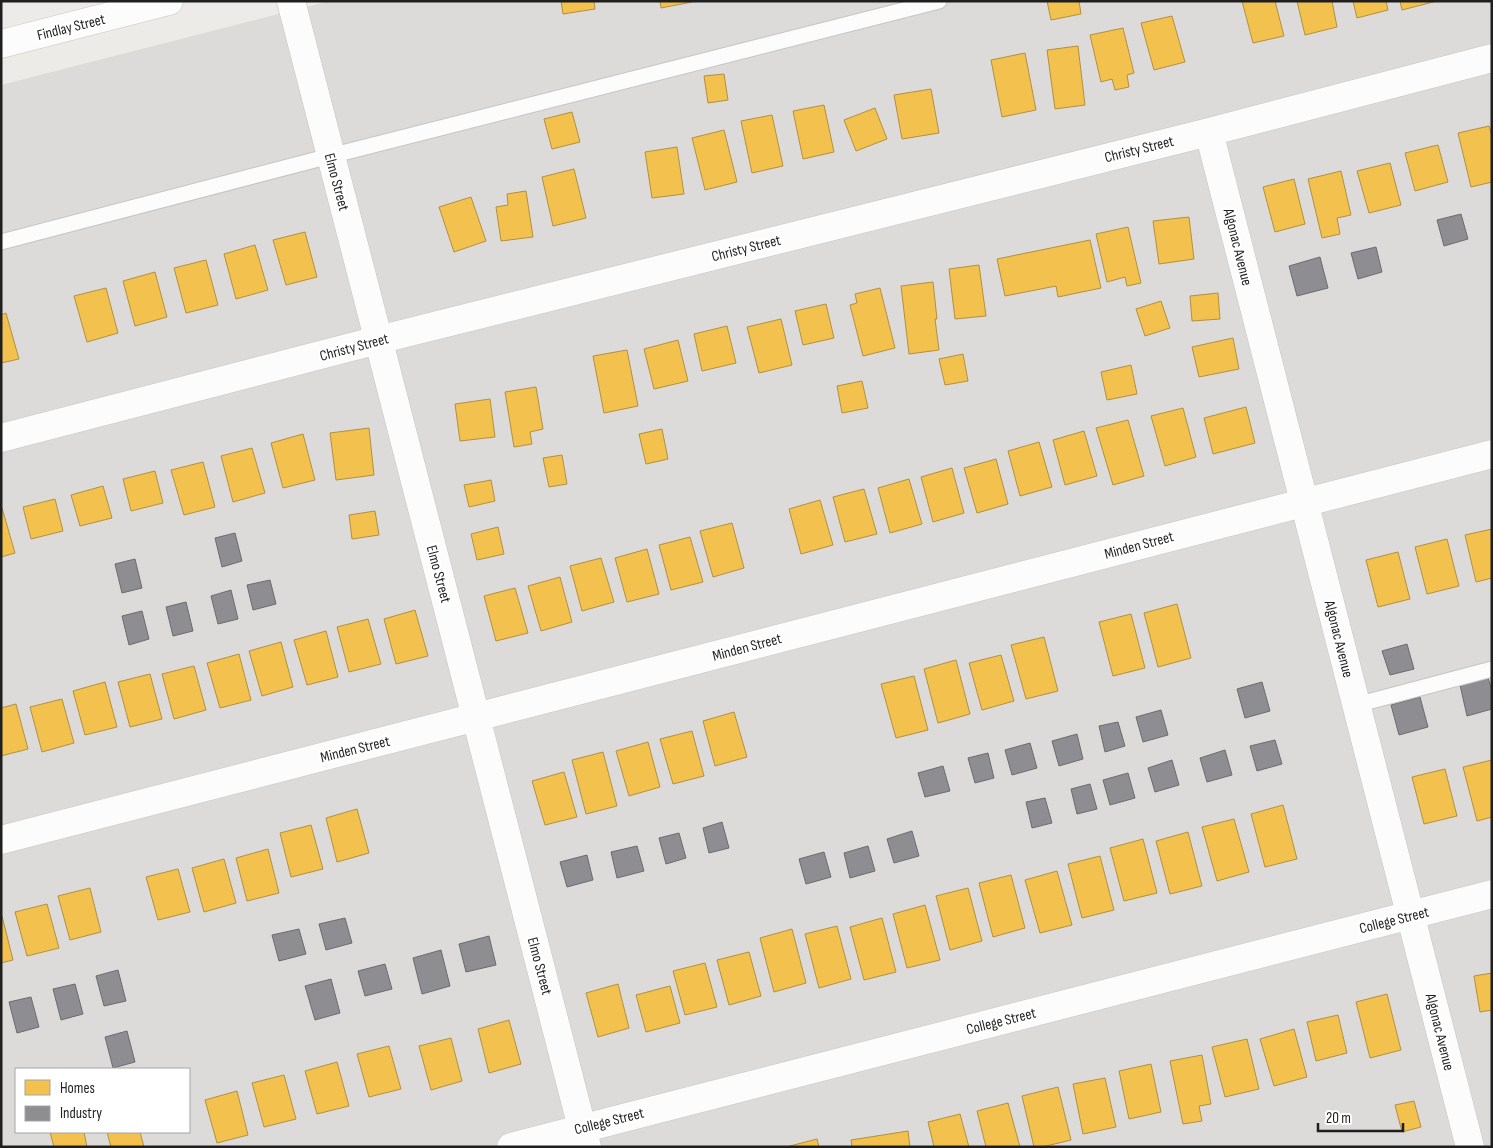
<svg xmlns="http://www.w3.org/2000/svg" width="1493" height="1148" font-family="'Sofia Sans Condensed',sans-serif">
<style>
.residential{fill:#dcdbd9;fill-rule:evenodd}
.homes{fill:#f2c14e;stroke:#b39040}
.industry{fill:#8d8d92;stroke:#6c6c70}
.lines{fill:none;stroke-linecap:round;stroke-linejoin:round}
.service-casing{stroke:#c6c5c4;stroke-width:17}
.minor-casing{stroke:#c6c5c4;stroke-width:29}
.service{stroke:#fcfcfc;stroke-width:15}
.minor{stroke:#fcfcfc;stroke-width:28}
.labels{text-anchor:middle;stroke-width:5;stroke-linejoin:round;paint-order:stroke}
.street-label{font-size:15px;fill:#1f1f1f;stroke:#fff}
</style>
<rect width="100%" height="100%" fill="#edebe8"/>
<path class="residential" d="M329,1H1492V1147H1V85ZM16,1069H189V1132H16Z"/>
<g class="homes">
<path d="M561,1H594L595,9L563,14Z"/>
<path d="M660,1H692V2L661,8Z"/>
<path d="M1047,1H1079L1081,14L1051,20Z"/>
<path d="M1242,1H1275L1284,36L1253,43Z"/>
<path d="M1297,1H1332L1337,27L1305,35Z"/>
<path d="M1353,1H1386L1388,10L1357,18Z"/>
<path d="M1400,1H1437L1402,10Z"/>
<path d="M1172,16L1185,62L1154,70L1141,23Z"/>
<path d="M1123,28L1134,73L1127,75L1129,87L1115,90L1112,79L1101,82L1090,35Z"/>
<path d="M1078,46L1085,105L1055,109L1047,50Z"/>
<path d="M1025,53L1036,110L1002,117L991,60Z"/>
<path d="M724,74L728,100L708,103L704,76Z"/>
<path d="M931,89L939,133L902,139L894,95Z"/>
<path d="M824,105L834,152L803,159L793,111Z"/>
<path d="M875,108L887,139L856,151L844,120Z"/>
<path d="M572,112L580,142L552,149L544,119Z"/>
<path d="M772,115L783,166L752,173L741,121Z"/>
<path d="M1489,126L1492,137V182L1471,187L1458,133Z"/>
<path d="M724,130L737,182L705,190L692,138Z"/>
<path d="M1438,145L1448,182L1415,191L1405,153Z"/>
<path d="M677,147L684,194L652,198L645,152Z"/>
<path d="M1390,163L1401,205L1369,213L1357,171Z"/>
<path d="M574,169L586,218L553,226L542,177Z"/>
<path d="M1341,171L1351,215L1337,218L1340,234L1322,238L1308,179Z"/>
<path d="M1294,179L1305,224L1275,232L1263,187Z"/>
<path d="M526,191L533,237L501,241L496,207L508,205L507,194Z"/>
<path d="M471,197L486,241L454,252L439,207Z"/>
<path d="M1189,217L1194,259L1159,264L1153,221Z"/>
<path d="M1128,227L1141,283L1127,286L1125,277L1107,282L1096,234Z"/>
<path d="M305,232L317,277L286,285L273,240Z"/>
<path d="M1090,240L1101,288L1058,297L1056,286L1005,296L997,259Z"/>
<path d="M255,245L268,290L236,299L224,254Z"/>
<path d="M206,260L218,305L186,313L174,268Z"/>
<path d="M979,265L986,316L955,319L949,269Z"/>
<path d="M155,272L167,317L135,326L123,281Z"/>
<path d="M933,282L937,319H935L939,350L909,354L901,286Z"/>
<path d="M106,288L118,333L87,342L74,296Z"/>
<path d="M880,288L895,348L863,356L850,305L857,303L855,294Z"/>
<path d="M1218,293L1220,319L1192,321L1190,296Z"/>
<path d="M1161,301L1170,328L1145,336L1136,309Z"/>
<path d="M826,304L834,338L803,345L795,311Z"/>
<path d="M6,313L19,359L1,363V315Z"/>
<path d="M781,319L792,365L759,373L747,327Z"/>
<path d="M727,326L736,363L702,371L694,334Z"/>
<path d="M1233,338L1239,369L1199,377L1192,347Z"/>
<path d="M678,340L688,381L654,389L644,349Z"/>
<path d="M627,350L638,406L604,413L593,356Z"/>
<path d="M963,354L968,381L945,385L939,359Z"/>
<path d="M1131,365L1137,394L1107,400L1101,372Z"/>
<path d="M862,381L868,408L842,413L837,386Z"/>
<path d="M536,387L543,429L530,432L532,444L514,447L505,392Z"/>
<path d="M490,399L495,437L460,441L455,404Z"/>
<path d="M1246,407L1255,443L1213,454L1204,418Z"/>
<path d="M1183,408L1196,457L1165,466L1151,416Z"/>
<path d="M1128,420L1144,476L1113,485L1096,428Z"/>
<path d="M369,428L374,475L336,480L330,433Z"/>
<path d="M662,429L668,459L646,464L639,434Z"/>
<path d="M1084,431L1097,476L1065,485L1053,440Z"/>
<path d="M303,434L315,480L283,488L271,443Z"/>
<path d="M1039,442L1052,487L1020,496L1008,451Z"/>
<path d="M252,448L265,493L233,502L221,456Z"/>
<path d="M562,455L567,484L549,487L543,458Z"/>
<path d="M996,459L1008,504L977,513L964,468Z"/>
<path d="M203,462L215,507L184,515L171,470Z"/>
<path d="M952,468L964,513L933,522L921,477Z"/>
<path d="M155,471L163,503L131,511L123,479Z"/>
<path d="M909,479L922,524L890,533L878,488Z"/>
<path d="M491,480L495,501L469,507L464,485Z"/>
<path d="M103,486L112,518L80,526L71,495Z"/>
<path d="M864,489L877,534L845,542L833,497Z"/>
<path d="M55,499L63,531L31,539L23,507Z"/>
<path d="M820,500L833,545L801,554L789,509Z"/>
<path d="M2,508L15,553L1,557V509Z"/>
<path d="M375,511L379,535L352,539L349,515Z"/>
<path d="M732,523L744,568L713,577L700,531Z"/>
<path d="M498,527L504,554L477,560L471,534Z"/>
<path d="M1492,529V578L1476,582L1465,535Z"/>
<path d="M690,537L703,582L671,590L659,545Z"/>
<path d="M1447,539L1459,586L1427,594L1415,547Z"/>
<path d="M647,549L659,594L627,602L615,558Z"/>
<path d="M1398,552L1410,599L1378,607L1366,560Z"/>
<path d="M601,558L614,602L582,611L570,566Z"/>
<path d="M560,577L572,622L541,631L528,586Z"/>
<path d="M515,588L528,633L496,641L484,596Z"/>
<path d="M1177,604L1191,658L1158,667L1144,613Z"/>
<path d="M415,610L428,656L396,664L384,619Z"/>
<path d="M1131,614L1145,668L1113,676L1099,622Z"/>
<path d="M368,619L381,664L349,672L337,627Z"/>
<path d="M326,631L338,677L307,685L294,640Z"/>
<path d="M1044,637L1058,691L1026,699L1011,645Z"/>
<path d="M281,642L293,687L262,696L249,651Z"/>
<path d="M239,654L251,700L220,708L207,663Z"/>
<path d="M1001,655L1014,701L982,710L969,663Z"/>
<path d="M956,660L970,714L938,723L924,669Z"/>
<path d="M194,666L206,710L174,719L162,674Z"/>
<path d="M150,674L162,719L130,727L118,682Z"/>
<path d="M914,676L928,730L896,738L881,684Z"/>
<path d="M105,682L117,727L85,735L73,691Z"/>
<path d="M62,699L74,743L42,752L30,707Z"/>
<path d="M16,704L28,749L1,756V708Z"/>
<path d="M734,712L747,757L715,766L703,721Z"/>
<path d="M692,731L704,776L673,784L660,739Z"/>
<path d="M648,742L660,787L629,796L616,751Z"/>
<path d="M603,752L617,806L586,814L572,760Z"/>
<path d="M1492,760V817L1477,821L1463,767Z"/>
<path d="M1445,769L1457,816L1424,824L1412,777Z"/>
<path d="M564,772L577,817L545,825L532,781Z"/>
<path d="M1283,805L1297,859L1265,867L1251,814Z"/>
<path d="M357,809L369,853L337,862L326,818Z"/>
<path d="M1234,819L1249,872L1217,881L1202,827Z"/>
<path d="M311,825L323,869L291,877L280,833Z"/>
<path d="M1188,832L1202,886L1170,894L1156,841Z"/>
<path d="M1143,839L1157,893L1124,901L1110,848Z"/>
<path d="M268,849L279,893L247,901L236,858Z"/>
<path d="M1100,856L1114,910L1082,918L1068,864Z"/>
<path d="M224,859L236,903L204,912L192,868Z"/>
<path d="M178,869L190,912L158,920L146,877Z"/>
<path d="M1057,871L1072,925L1040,933L1025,880Z"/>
<path d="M1011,875L1025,928L993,937L979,883Z"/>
<path d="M90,888L101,932L70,940L58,896Z"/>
<path d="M968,888L982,941L950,950L936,896Z"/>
<path d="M47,904L59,948L27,956L15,912Z"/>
<path d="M925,905L940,960L907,968L893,914Z"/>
<path d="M2,916L13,960L1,963V917Z"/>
<path d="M882,918L896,972L864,980L850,927Z"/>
<path d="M837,926L851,979L819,988L805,934Z"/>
<path d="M792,929L806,983L774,992L760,938Z"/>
<path d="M749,952L761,996L729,1005L717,960Z"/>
<path d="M705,963L717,1007L685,1015L673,971Z"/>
<path d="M1492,973V1010L1480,1012L1474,976Z"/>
<path d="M618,984L629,1028L598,1037L586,993Z"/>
<path d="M670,986L680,1023L646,1032L636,995Z"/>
<path d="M1387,994L1401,1050L1370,1058L1356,1002Z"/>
<path d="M1338,1015L1347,1053L1316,1061L1307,1022Z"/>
<path d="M509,1020L521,1064L489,1073L478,1029Z"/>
<path d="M1294,1029L1307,1077L1274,1086L1260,1039Z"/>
<path d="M451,1038L462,1081L431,1090L419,1046Z"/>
<path d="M1247,1039L1259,1089L1225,1097L1212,1047Z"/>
<path d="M389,1046L401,1089L369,1097L357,1054Z"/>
<path d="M1202,1055L1211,1104L1199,1106L1202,1121L1183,1124L1170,1061Z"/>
<path d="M337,1062L349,1106L317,1114L305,1071Z"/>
<path d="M1151,1064L1161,1112L1129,1119L1119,1071Z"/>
<path d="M284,1075L296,1119L264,1127L252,1083Z"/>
<path d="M1105,1078L1116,1127L1083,1134L1073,1084Z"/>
<path d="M1058,1087L1071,1140L1042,1147H1034L1022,1096Z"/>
<path d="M237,1091L248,1135L217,1143L205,1100Z"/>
<path d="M1414,1101L1421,1127L1402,1132L1395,1105Z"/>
<path d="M1008,1103L1020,1147H986L977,1111Z"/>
<path d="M960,1114L969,1147H934L928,1122Z"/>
<path d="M908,1131L910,1147H852L851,1140Z"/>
<path d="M50,1132H84L87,1147H54Z"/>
<path d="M107,1132H140L144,1147H111Z"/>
<path d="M817,1139L819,1147H786Z"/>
</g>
<g class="industry">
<path d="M1461,214L1468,239L1444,246L1437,220Z"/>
<path d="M1376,247L1382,272L1358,279L1351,253Z"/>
<path d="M1320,257L1328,288L1297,296L1289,266Z"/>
<path d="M235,533L242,561L222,567L215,538Z"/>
<path d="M135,559L142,588L122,593L115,564Z"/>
<path d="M270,580L276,604L253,610L247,585Z"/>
<path d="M231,590L238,619L218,624L211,596Z"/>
<path d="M186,602L193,631L173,636L166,607Z"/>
<path d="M142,611L149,639L129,645L122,616Z"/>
<path d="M1407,644L1414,669L1390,675L1382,651Z"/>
<path d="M1488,678L1492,690V709L1467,716L1460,685Z"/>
<path d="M1262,682L1270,711L1245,718L1237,689Z"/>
<path d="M1420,697L1428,727L1399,735L1391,705Z"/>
<path d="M1161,710L1168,735L1143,742L1136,717Z"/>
<path d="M1118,722L1125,746L1105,752L1099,726Z"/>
<path d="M1077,734L1083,759L1059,766L1052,741Z"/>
<path d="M1275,740L1282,764L1257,771L1250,746Z"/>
<path d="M1030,743L1037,768L1012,775L1005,750Z"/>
<path d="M1225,750L1232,775L1207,782L1200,758Z"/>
<path d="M988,753L994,778L975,783L968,758Z"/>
<path d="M1172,760L1179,785L1155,792L1148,768Z"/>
<path d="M943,766L950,791L925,797L918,773Z"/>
<path d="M1128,773L1135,798L1110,805L1103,780Z"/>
<path d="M1090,784L1097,809L1077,814L1071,789Z"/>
<path d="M1045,798L1052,823L1032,828L1026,802Z"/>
<path d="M722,822L729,848L709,853L703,828Z"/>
<path d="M912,831L919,856L894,863L887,839Z"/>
<path d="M679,833L686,858L666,864L659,838Z"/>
<path d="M637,846L644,871L617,878L611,852Z"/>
<path d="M868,846L875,871L850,878L844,853Z"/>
<path d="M824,852L831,877L806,884L799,859Z"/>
<path d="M587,855L593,880L567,887L560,862Z"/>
<path d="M345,918L352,943L326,950L319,924Z"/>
<path d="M299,929L306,954L279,961L272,935Z"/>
<path d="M489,936L496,965L466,972L459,944Z"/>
<path d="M441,950L450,986L422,994L413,958Z"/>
<path d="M385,964L392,989L365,996L358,971Z"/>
<path d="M118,970L126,1001L104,1006L96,976Z"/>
<path d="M331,979L340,1013L315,1020L305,986Z"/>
<path d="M75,984L83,1014L61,1020L53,989Z"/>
<path d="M31,997L39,1027L17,1033L9,1002Z"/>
<path d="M127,1031L135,1062L113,1068L105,1037Z"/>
</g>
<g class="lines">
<g class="service-casing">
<g id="service">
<path d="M1,242L330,156L939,1"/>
<path d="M1356,705L1492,669"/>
</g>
</g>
<g class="minor-casing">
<g id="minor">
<path d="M291,1L587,1147"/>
<path d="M1,44L169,1"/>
<path d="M1209,132L1470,1147"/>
<path d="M1,438L378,340L1209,132L1492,58"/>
<path d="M1,840L1492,454"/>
<path d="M511,1147L1492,894"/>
</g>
</g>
<use href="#service" class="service"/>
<use href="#minor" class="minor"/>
</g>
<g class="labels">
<g class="street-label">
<text transform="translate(71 27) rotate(-14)" y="5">Findlay Street</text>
<text transform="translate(1139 149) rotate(-14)" y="5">Christy Street</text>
<text transform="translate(337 182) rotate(75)" y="5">Elmo Street</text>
<text transform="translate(1238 247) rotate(76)" y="5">Algonac Avenue</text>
<text transform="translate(746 248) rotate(-14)" y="5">Christy Street</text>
<text transform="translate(354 347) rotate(-15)" y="5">Christy Street</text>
<text transform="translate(1139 545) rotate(-15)" y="5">Minden Street</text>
<text transform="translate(439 574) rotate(75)" y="5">Elmo Street</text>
<text transform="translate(1339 639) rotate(76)" y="5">Algonac Avenue</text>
<text transform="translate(747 647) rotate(-15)" y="5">Minden Street</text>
<text transform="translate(355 749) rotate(-14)" y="5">Minden Street</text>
<text transform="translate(1394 920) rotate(-14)" y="5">College Street</text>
<text transform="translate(540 966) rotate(75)" y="5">Elmo Street</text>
<text transform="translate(1001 1021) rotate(-14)" y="5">College Street</text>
<text transform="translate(1440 1032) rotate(76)" y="5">Algonac Avenue</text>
<text transform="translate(609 1121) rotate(-14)" y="5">College Street</text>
</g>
</g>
<rect width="1493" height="1148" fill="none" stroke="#1f1f1f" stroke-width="5"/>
<rect x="15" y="1068" width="175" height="65" fill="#ffffff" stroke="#a5a5a5"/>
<rect x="25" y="1080" width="25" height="15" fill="#f2c14e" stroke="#a5a5a5"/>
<text x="60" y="1093" font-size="15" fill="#1f1f1f">Homes</text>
<rect x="25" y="1106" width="25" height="15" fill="#8d8d92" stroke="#a5a5a5"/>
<text x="60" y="1118" font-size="15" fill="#1f1f1f">Industry</text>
<path d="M1318 1123v8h85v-8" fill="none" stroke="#1f1f1f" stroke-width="2.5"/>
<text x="1326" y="1123" font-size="15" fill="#1f1f1f" stroke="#ffffff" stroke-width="4" paint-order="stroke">20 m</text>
</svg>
